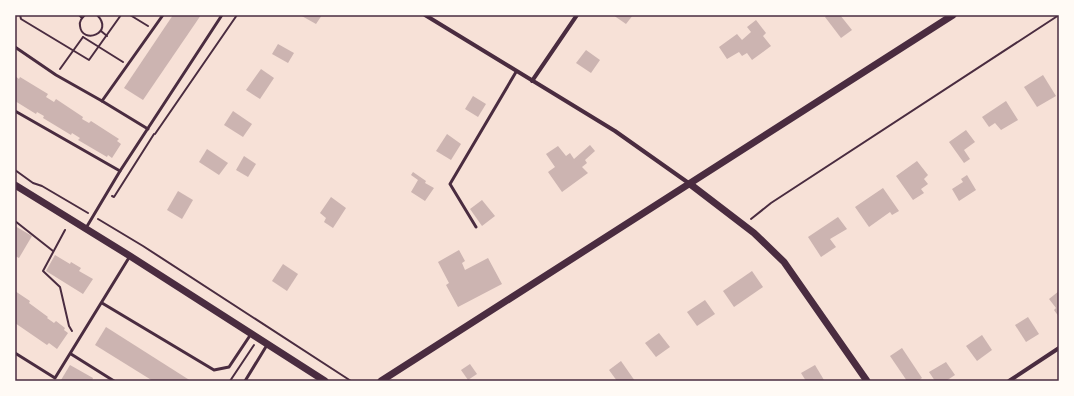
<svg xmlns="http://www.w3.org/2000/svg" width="1074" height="396" font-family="'DM Sans',sans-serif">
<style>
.building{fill:#ccb4b1}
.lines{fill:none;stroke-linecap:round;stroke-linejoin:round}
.path{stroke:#4a2c40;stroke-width:2}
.service{stroke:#4a2c40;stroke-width:3}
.minor{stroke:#4a2c40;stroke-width:4}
.tertiary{stroke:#4a2c40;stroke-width:7}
.neatline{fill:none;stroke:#4a2c40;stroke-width:1.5}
</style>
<rect width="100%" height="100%" fill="#f7e1d7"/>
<g class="building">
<path d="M173,15H201L143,100L124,88Z"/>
<path d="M300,15H322L316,24Z"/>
<path d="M613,15H633L626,24Z"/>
<path d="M827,15H840L852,30L841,38L825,17Z"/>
<path d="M756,20L766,33L763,36L771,46L752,60L747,53L742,56L739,52L727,59L719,47L737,34L742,40L751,32L747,27Z"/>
<path d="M278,44L294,53L288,63L272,54Z"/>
<path d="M586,50L600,60L591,73L576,63Z"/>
<path d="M261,69L274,78L260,99L246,90Z"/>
<path d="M1043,75L1056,96L1037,107L1024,87Z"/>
<path d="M15,76L19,79L20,77L48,94L46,97L54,102L56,99L83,117L82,119L89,123L91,121L119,139L117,141L121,144L112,158L108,155L107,157L78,140L80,138L72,133L71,135L43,118L44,116L37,112L36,114L15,101Z"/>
<path d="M473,96L486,104L478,117L465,109Z"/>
<path d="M1006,101L1018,120L1001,130L995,123L989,127L982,117Z"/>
<path d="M233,111L252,124L243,137L224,125Z"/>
<path d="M966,130L975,142L964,150L970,159L964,163L949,142Z"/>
<path d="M447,134L461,144L451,160L436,151Z"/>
<path d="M590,145L595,151L585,160L587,163L582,167L588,173L562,192L548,172L555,167L546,154L558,146L566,156L570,153L574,159Z"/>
<path d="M207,149L228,163L219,175L199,162Z"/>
<path d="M244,156L256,164L248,177L236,170Z"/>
<path d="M917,161L928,175L924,179L928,184L921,189L924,193L913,200L896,176Z"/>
<path d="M413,172L426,181L425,183L434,188L425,201L411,192L418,180L411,175Z"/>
<path d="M967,175L976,190L959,201L952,189L963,182L961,179Z"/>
<path d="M883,188L899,211L892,215L890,212L869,227L855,207Z"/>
<path d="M178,191L193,200L182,219L167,210Z"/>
<path d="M331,197L346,208L333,228L324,222L326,218L320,213Z"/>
<path d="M482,200L495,216L482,226L470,209Z"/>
<path d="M838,217L847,229L830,239L836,247L821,257L808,237Z"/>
<path d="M15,226L32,236L19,258L15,256Z"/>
<path d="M459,250L465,261L462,263L465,270L488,258L502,284L458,307L446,285L449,283L438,262Z"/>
<path d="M55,255L70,264L71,262L81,268L79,271L93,279L83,294L46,271Z"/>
<path d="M283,264L298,274L287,291L272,281Z"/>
<path d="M752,271L763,287L734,307L723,291Z"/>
<path d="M15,291L30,301L29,303L48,317L47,318L54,323L56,321L65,328L64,330L68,333L57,349L49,343L47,345L15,323Z"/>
<path d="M1059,291V317L1054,310L1056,308L1049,299Z"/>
<path d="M705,300L715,314L697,326L687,312Z"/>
<path d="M1028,317L1039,334L1026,342L1015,325Z"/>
<path d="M106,327L191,381H153L95,345Z"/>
<path d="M659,333L670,347L656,357L645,343Z"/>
<path d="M982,335L992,350L977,361L966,346Z"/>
<path d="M902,348L922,378L918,381H907L890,356Z"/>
<path d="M621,361L635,381H617L609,370Z"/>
<path d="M946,362L955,375L946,381H935L929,372Z"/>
<path d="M470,364L477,374L468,380L461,370Z"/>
<path d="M70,365L93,378L92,381L61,380Z"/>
<path d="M815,365L824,380L806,381L801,373Z"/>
</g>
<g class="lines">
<g class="path">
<path d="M20,15L21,19L89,60L121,15"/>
<path d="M79,15L82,18"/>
<path d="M85,15C82,18 79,21 80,26C82,45 115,33 97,15"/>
<path d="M130,15L148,26"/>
<path d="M101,31L107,36"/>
<path d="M83,37L123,62"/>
<path d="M60,69L83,37"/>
<path d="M155,134L237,15"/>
<path d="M15,170L33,183L42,186L88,213"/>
<path d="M112,196L114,197L154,134"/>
<path d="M98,219L143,246L351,381"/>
<path d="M751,219L771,203L1059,15"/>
<path d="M15,221L53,251"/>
<path d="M65,230L43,271L60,287L69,326L72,331"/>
<path d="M230,381L254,345"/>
</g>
<g class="service">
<path d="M15,47L56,75L102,101L163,15"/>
<path d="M102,101L148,129"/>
<path d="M15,111L120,171"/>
<path d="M476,227L450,184L516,72"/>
<path d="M86,228L120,171L222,15"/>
<path d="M102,303L214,370L229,367L251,334"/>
<path d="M15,353L55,378L130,256"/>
<path d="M71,354L114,381"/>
<path d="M245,381L267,345"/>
</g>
<g class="minor">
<path d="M425,15L615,131L690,184"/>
<path d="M532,81L577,15"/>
<path d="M1009,381L1059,348"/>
</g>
<g class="tertiary">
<path d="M690,184L754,233L784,262L867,381"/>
<path d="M15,185L130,256L325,381"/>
<path d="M381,381L953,15"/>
</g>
</g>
<rect width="1074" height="396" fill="none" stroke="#fffaf5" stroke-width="32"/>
<rect x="16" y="16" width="1042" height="364" class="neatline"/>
</svg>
